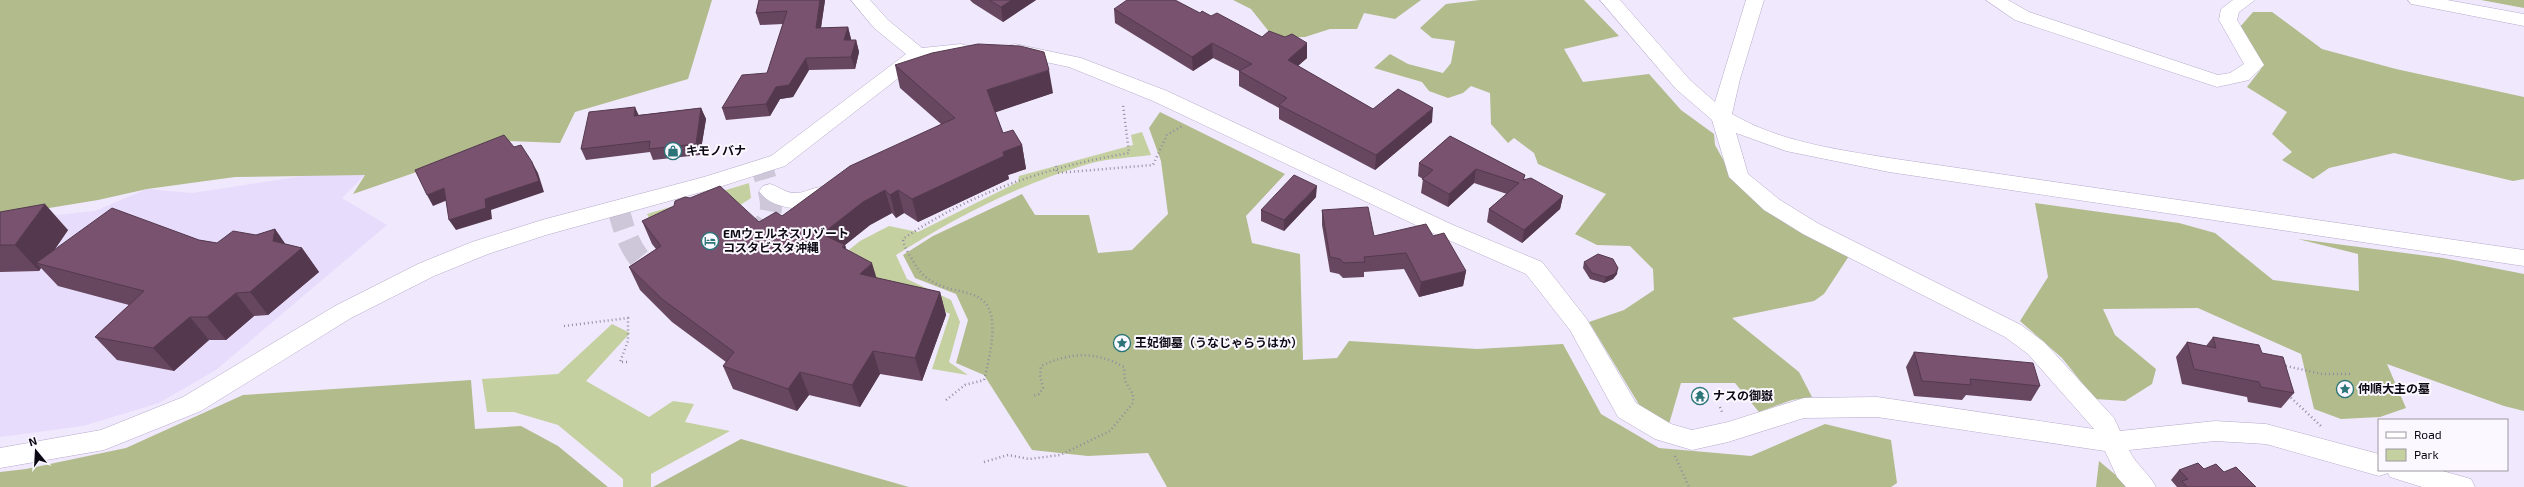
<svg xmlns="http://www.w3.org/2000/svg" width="2524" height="487" font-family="'Exo 2','Noto Sans JP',sans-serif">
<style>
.built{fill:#e8dcfc}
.green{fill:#c5d0a1}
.forest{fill:#b1bb8c}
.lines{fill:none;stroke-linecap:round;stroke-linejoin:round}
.minor-tunnel{stroke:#cec7d9;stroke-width:22;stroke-dasharray:22 11;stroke-linecap:butt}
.minor-casing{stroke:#b7aaca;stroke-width:1}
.path{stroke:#938d9d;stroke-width:2.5;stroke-dasharray:1 3;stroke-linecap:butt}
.minor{fill:#fff;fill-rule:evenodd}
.wall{fill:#67475f}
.shaded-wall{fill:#54394e}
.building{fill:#78526f;stroke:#54394e}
.labels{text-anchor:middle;stroke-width:4;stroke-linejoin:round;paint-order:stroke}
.poi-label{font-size:12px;font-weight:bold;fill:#0d0914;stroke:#fbf8ff;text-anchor:start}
</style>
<rect width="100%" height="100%" fill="#f0e8fc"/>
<path class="built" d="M309,175H365L342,198L387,225L216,370L159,403L83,426L0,437V221L95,211L147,189L192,193Z"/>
<g class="green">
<path d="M1142,132L1151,155C1131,158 1108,158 1088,164C1020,184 956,217 896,255L907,279L951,300L960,322L949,362L968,375L932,369L950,314L865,276L840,257L860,241L889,226L918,232L1018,182L1019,176L1133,145L1131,135Z"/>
<path d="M749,183L751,198L734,209L649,218L647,214Z"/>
<path d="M612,324L630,333L586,381L649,417L673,401L694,404L685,422L730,431L651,474V487H623V479L558,425L514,412H487L482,379L558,374Z"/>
</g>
<g class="forest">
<path d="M0,0H712L688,79L575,112L560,143L506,141L353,194L365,175L235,177L147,189L98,200L0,216Z"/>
<path d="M1233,0H1421L1395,19L1364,13L1357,29H1330L1305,37L1274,38L1251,9Z"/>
<path d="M1480,0H1584L1619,36L1564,49L1583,82L1649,74L1681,110L1714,134L1715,145L1735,181L1849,256L1824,294L1814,301L1732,318L1799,372L1812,397L1792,400L1759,412L1735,383H1681L1669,424L1643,411L1589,322L1624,310L1654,290L1653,269L1630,246L1597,245L1575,234L1606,194L1538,164L1534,153L1514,138L1508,143L1491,124L1490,93L1471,86L1463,93L1448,98L1429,91L1422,82L1374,68L1390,54L1408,64L1443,73L1451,63L1455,41L1432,38L1420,28L1446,4Z"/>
<path d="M2481,0H2524V8Z"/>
<path d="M2253,12H2272L2322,49L2396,69L2524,97V179L2513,181L2394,153L2329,168L2313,179L2282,160L2292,152L2272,134L2287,112L2247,87L2261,69L2240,27Z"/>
<path d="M1160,112L1285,174L1246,216L1252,243L1300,254L1303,360L1337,358L1349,341L1477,349L1563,344L1601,414L1659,448L1751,456L1825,424L1891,440L1897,483L1891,487H1167L1148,453L1088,456L1032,450L984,375L956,363L968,320L956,294L915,278L903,255L933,236L1022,194L1035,215H1089L1098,253L1132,250L1168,214L1161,161L1149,128Z"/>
<path d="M2035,203L2179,223L2215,233L2273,280L2359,291L2358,254L2298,239L2443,258L2524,274V411L2504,406L2387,364L2406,408L2380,417L2341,419L2314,409L2301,354L2198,308L2103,309L2115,335L2156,369L2152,384L2125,401L2095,399L2062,358L2020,321L2048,277Z"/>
<path d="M471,380L475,429L521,426L558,446L608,487H0V472L26,469L126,448L243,395Z"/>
<path d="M741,439L909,487H653Z"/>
<path d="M2099,461L2130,487H2096Z"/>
</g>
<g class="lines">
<g class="minor-tunnel">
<path d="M618,208C625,234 632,259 657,273L664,270"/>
<path d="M750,236C782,217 770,197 762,167"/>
</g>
<g class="minor-casing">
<g id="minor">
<path d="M851,0H870L888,20L922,48L961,44L968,46L971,50L968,54L923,59L785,166L716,188L546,235L488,254L434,276L351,318L201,411L104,450L0,468V448L101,430L183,397L335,306L418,264L472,242L542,220L704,177L771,156L906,54L874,28Z"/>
<path d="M1600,0H1620L1690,80L1715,102L1746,0H1764L1740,79L1732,114C1780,142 1835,149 1889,158L2524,250V266L1889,172L1786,151L1736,133L1748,174L1780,200L1819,224L2021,325L2044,342L2114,418L2120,431L2215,421L2266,424L2379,454V470H2439L2471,479L2475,487H2422L2390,477L2388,473L2379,476L2266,444L2215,441L2129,450C2136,465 2149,473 2156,487H2126L2117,477L2105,451L1877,417L1804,418L1728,442L1692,450L1655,439L1618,417L1570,330L1526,274L1437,235L1153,101L1069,67L1008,54L1005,50L1008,46L1015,44L1081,58L1167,91L1453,225L1542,262L1586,318L1636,403L1671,424L1692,430L1728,422L1804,398L1877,397L2094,429L2028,354L2005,337L1803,234L1764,210L1729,177L1712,120L1676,89Z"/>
<path d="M1986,0H2008L2029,12L2218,75L2230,73L2244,64L2219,20L2221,9L2233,0H2255L2239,12L2237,20L2264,65L2249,80L2217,87L2015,20Z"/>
<path d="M2408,0H2447L2524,14V26L2417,5L2411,4Z"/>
<path d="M770,184C778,186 786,193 794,193C807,194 815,184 829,188L832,193C819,215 772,212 759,191L763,186Z"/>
</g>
</g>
<g class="path">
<path d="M1056,166L1057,173L1153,165L1167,135L1182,126"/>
<path d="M564,326L628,318V341L620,362H629"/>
<path d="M2282,365L2322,374H2350"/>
<path d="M2288,395L2322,427"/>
<path d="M946,400L965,385L984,380C1017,253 944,319 913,261C909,254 904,248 903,239C972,192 1047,167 1129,153L1123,105"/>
<path d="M1720,407L1722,412"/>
<path d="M1675,456L1689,487"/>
<path d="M984,462L1008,455L1029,459L1060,455L1110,431L1133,403V394L1125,381L1124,367C1095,351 1071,352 1041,366L1040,375L1043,388L1039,394L1033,396"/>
</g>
<use href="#minor" class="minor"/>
</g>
<g class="wall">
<path d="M759,0H825L821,28L848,27L851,39V40H856L859,52L855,69L809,70L793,97L780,99L770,116L726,120L722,108L767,73L783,24L760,25L756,13Z"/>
<path d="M970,0H1036L1003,22L973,3Z"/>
<path d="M1114,9L1200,13L1211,16L1262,37L1307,58L1298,66L1373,109L1432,122L1375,170L1279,119V108L1239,86V71L1213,58L1193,71L1115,23Z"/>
<path d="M895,65L1053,93L995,112L1003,133L1022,145L1026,169L1008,175L1009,179L918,222L904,213L896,218L892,213L870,225L845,245L846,249L876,278L940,292L946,315L922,381L880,374L860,407L809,395L797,411L733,389L723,366L726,362L672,322L640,290L629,267L656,249L652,244L642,221L759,222L782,216L941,124L900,88Z"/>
<path d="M701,108L706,119L700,155L653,160L650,152L586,160L581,149L639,115Z"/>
<path d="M1450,136L1525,175L1524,179L1563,196L1560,209L1522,243L1487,222L1489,209L1507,194L1474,183L1448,207L1421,193L1423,179L1418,176L1419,163Z"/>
<path d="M1316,197L1284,231L1261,221V210Z"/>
<path d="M1322,210L1374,236H1433L1466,271L1463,286L1419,297L1404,269L1364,272V277L1343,278L1339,274L1330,272L1322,225Z"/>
<path d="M0,212L68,230L55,249L199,240L217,243L256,235L275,229L285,244L302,248L319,272L268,315L254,316L226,340H209L174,371L117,360L95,337L129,305L58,286L41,268L39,271L0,272Z"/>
<path d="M1584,262L1617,274L1613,279L1604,283L1590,279L1583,268Z"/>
<path d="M2213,337L2262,353L2294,393L2281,408L2248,402L2247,397L2182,384L2176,357L2187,342L2206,346Z"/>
<path d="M1914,352L2040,386L2031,401L1966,395L1962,400L1914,396L1906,367Z"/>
<path d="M2204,469L2224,472L2256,487H2177L2171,480L2179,470Z"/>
</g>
<g class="shaded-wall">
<path d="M820,0H825L819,40L816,28Z"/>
<path d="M1012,0H1036L1003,22L1001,7Z"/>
<path d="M848,27L851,39L847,52L844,40Z"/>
<path d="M856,40L859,52L855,69L851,57Z"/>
<path d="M1212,43L1213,58L1193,71L1192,57Z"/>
<path d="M1307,43V58L1287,75L1288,60Z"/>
<path d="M806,58L809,70L793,97L780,99L770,116L766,104L776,87Z"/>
<path d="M1049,70L1053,93L991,114L987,90Z"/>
<path d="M635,107L640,118L634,116Z"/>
<path d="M701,108L706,119L700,155L696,144Z"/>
<path d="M1433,108L1432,122L1375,170L1376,155Z"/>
<path d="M1022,145L1026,169L1008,175L1009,179L918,222L912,199L1003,152Z"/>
<path d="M532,162L538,173L544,192L491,210L492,219L456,230L449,220L485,199Z"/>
<path d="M1476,169L1474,183L1448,207L1449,194Z"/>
<path d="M1317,186L1316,197L1284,231V220Z"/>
<path d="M444,188L450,199L433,206L427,195Z"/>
<path d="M885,190L892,213L870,225L845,245L852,268L822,234L863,202Z"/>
<path d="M898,190L904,213L896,218L890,195Z"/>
<path d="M1563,196L1560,209L1522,243L1524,230Z"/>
<path d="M45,204L68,230L44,265L36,263L41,268L39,271L15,245Z"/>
<path d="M275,229L291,252L302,248L319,272L268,315L250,292L273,241Z"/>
<path d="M872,263L879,286L860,274Z"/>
<path d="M1618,268L1617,274L1613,279L1604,283L1606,277Z"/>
<path d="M1466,271L1463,286L1419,297L1421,282Z"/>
<path d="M940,292L946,315L922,381L915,358Z"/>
<path d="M236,293L254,316L226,340L207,317Z"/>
<path d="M190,317L209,340L174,371L153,348Z"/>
<path d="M873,351L880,374L860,407L852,385Z"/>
<path d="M800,372L809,395L797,411L788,389Z"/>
</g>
<g class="building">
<path d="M759,0H820L816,28L848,27L844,40H856L851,57L806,58L789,85L776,87L766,104L722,108L742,75L767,73L787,11L756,13Z"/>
<path d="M989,0H1012L1001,7Z"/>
<path d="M1127,0H1175L1200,13L1202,11L1211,16L1217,13L1262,37L1269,31L1285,37L1292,34L1307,43L1288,60L1373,109L1398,89L1433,108L1376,155L1279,105L1287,98L1239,71L1252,64L1212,43L1192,57L1114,9Z"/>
<path d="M978,44L1020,46L1044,52L1049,70L987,90L1003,133L1013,130L1022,145L1003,152L1004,156L912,199L898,190L890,195L885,190L863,202L822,234L845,245L842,247L872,263L860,274L940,292L915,358L873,351L852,385L800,372L788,389L723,366L734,352L662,299L629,267L661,246L642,221L674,206L675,201L685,197L690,198L720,186L759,222L776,212L782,216L850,166L955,118L895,65L932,53Z"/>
<path d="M635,107L634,116L701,108L696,144L649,149L650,141L581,149L589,112Z"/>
<path d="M504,135L514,147L521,145L532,162L539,181L485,199L486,208L449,220L444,188L427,195L415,170Z"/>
<path d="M1450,136L1525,175L1523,180L1531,178L1563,196L1524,230L1489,209L1519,183L1476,169L1449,194L1422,179L1433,170L1419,163Z"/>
<path d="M1294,175L1317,186L1284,220L1261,210Z"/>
<path d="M45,204L15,245H0V212Z"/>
<path d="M1368,207L1374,236L1426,224L1433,236L1444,233L1466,271L1421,282L1406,253L1364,257L1365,262L1344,263L1340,259L1330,257L1322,210Z"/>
<path d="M112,208L199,240L217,243L233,231L256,235L275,229L273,241L302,248L250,292L236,293L207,317H190L153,348L95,337L144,291L36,263Z"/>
<path d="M1598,254L1613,259L1618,268L1615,274L1606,277L1592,273L1584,262Z"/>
<path d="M2213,337L2259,345L2262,353L2283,357L2294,393L2261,387L2259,382L2194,369L2187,342L2216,348Z"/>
<path d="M1914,352L2033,363L2040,386L1970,379L1971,385L1922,381Z"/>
<path d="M2198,463L2204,469L2216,464L2224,472L2236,467L2256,487H2187L2182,481L2188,479L2179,470Z"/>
</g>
<defs>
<g id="shop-ring" transform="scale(0.9)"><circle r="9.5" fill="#fbf8ff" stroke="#2b7579" stroke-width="1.5"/><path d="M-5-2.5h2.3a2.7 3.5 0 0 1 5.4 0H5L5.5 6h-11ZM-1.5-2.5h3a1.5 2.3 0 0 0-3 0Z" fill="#2b7579"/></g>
<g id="hotel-ring" transform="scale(0.9)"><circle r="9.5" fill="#fbf8ff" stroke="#2b7579" stroke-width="1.5"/><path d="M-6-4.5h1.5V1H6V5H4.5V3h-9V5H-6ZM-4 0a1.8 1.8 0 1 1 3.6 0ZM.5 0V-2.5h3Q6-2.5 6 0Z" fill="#2b7579"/></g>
<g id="sight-ring" transform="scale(0.9)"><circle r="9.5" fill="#fbf8ff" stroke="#2b7579" stroke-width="1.5"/><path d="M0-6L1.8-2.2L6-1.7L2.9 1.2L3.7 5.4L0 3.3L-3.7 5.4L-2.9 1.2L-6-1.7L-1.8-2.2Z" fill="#2b7579"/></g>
<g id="temple-ring" transform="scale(0.9)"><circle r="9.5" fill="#fbf8ff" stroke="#2b7579" stroke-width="1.5"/><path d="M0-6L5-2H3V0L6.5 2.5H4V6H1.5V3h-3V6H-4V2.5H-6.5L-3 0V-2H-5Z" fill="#2b7579"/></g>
</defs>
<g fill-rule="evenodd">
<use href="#shop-ring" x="673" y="151"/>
<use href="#hotel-ring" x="710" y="241"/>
<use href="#sight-ring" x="1122" y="343"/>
<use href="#sight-ring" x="2345" y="389"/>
<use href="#temple-ring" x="1700" y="396"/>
</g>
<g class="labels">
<g class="poi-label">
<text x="686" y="155">キモノバナ</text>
<text x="723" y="238">EMウェルネスリゾート<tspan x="723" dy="14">コスタビスタ沖縄</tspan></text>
<text x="1135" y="347">王妃御墓（うなじゃらうはか）</text>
<text x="2358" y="393">仲順大主の墓</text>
<text x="1713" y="400">ナスの御嶽</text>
</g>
</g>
<rect x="2378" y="419" width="130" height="52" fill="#fbf8ff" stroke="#9c98a1"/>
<rect x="2386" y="432" width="20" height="6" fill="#ffffff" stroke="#9c98a1"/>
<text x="2414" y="439" font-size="12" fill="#0d0914">Road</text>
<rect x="2386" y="449" width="20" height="12" fill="#c5d0a1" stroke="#9c98a1"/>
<text x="2414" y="459" font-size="12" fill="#0d0914">Park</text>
<g transform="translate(36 451) rotate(342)" stroke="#fbf8ff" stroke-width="3" paint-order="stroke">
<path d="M0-3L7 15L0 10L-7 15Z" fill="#0d0914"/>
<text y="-6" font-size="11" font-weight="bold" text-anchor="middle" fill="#0d0914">N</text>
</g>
</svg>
